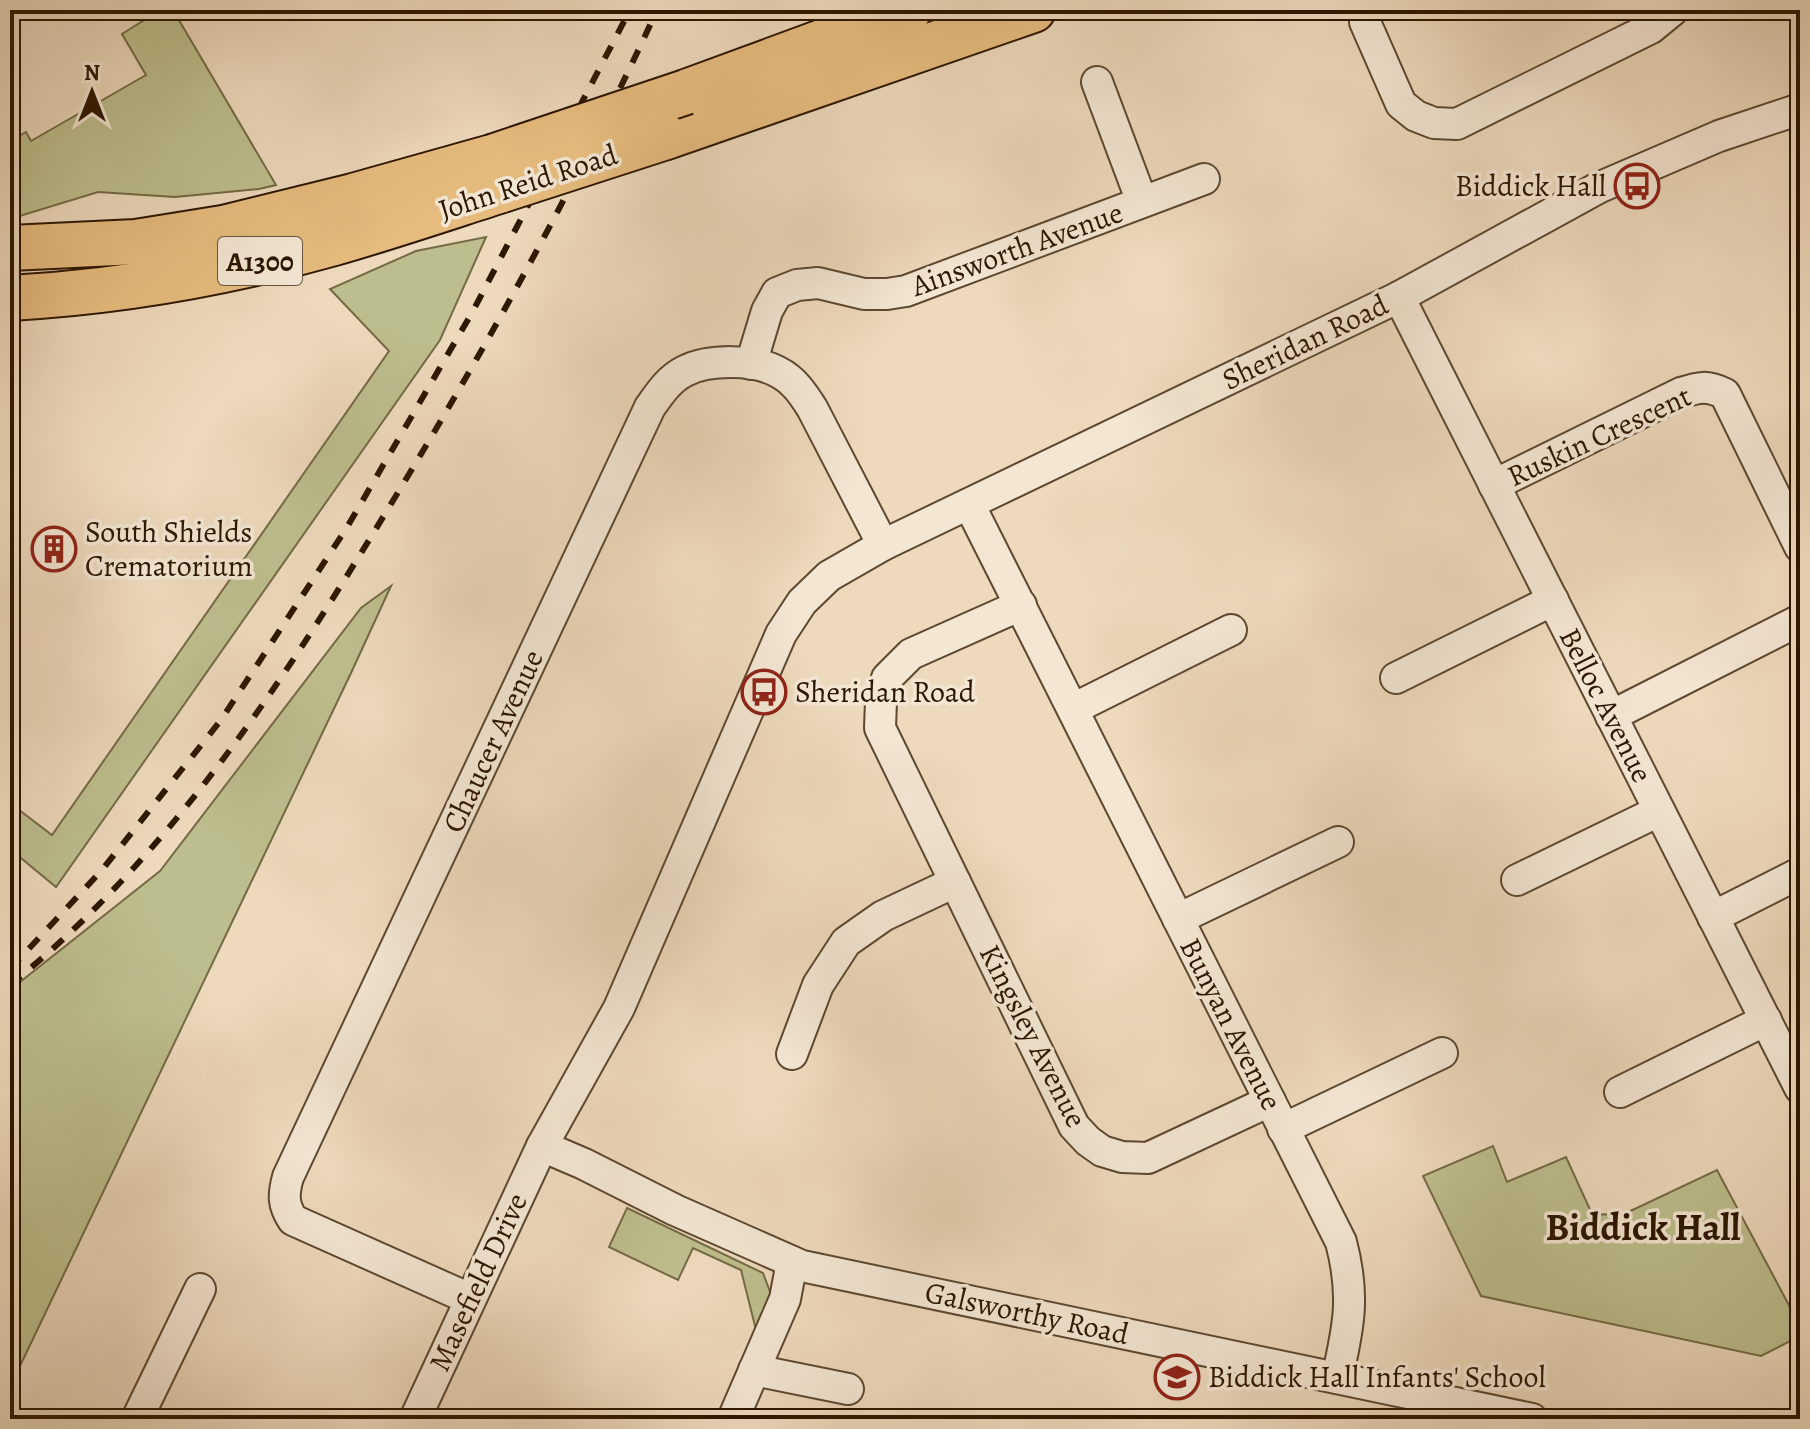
<svg xmlns="http://www.w3.org/2000/svg" width="1810" height="1429" font-family="Alegreya,serif">
<style>
.green{fill:#bdbe8d;stroke:#756a46;stroke-width:2}
.lines{fill:none;stroke-linecap:round;stroke-linejoin:round}
.minor-casing{stroke:#5d482f;stroke-width:34}
.highway-casing{stroke:#2d1700;stroke-width:48}
.minor{stroke:#f3e6d3;stroke-width:30}
.highway{stroke:#e6bc7e;stroke-width:44}
.rail{stroke:#2d1700;stroke-width:6;stroke-dasharray:14 14;stroke-linecap:butt}
.highway-bridge-casing{stroke:#2d1700;stroke-width:48;stroke-linecap:butt}
.highway-bridge{stroke:#e6bc7e;stroke-width:44}
.labels{text-anchor:middle;stroke-width:7;stroke-linejoin:round;paint-order:stroke}
.shield{fill:#f3e6d3;stroke:#68553f;stroke-width:2}
.shield-label{font-size:28px;font-weight:bold;fill:#2d1700}
.street-label{font-size:30px;fill:#2d1700;stroke:#f3e6d3}
.poi-label{font-size:30px;fill:#2d1700;stroke:#f3e6d3;text-anchor:start}
.district-label{font-size:38px;font-weight:bold;fill:#2d1700;stroke:#f3e6d3}
</style>
<rect width="100%" height="100%" fill="#edd9bc"/>
<filter id="stains"><feTurbulence type="fractalNoise" baseFrequency=".0025" numOctaves="4"/><feColorMatrix values="0 0 0 0 .2 0 0 0 0 .09 0 0 0 0 .02 0 0 0 .5 -.17"/></filter>
<radialGradient id="worn" r=".72"><stop offset=".6" stop-color="#630" stop-opacity="0"/><stop offset="1" stop-color="#630" stop-opacity=".3"/></radialGradient>
<g class="green">
<path d="M160,10H173L276,185L259,189L175,197L98,192L10,219V141L26,132L31,141L146,75L122,34Z"/>
<path d="M486,237L440,340L56,887L10,849V803L52,835L389,351L330,289L416,251Z"/>
<path d="M391,586L351,673L10,1387V990L160,871L361,608Z"/>
<path d="M1493,1146L1507,1182L1566,1157L1592,1214L1622,1215L1717,1170L1800,1326V1336L1761,1356L1481,1296L1423,1176Z"/>
<path d="M627,1208L763,1273L775,1305L758,1338L741,1270L693,1248L678,1280L609,1247Z"/>
</g>
<g class="lines">
<g class="minor-casing">
<g id="minor">
<path d="M1365,22L1401,104L1416,116L1434,123L1457,124L1651,28L1673,10"/>
<path d="M1097,82L1142,202"/>
<path d="M1399,297L1800,1088"/>
<path d="M751,364L767,311L777,293L797,285L818,283L864,294H887L906,291L1204,179"/>
<path d="M1494,485L1681,393C1699,387 1707,385 1725,394L1800,547"/>
<path d="M969,504L1341,1242C1355,1295 1349,1326 1337,1378"/>
<path d="M1021,605L911,654L887,678L881,701L880,728L1074,1126L1088,1141L1102,1151L1122,1157L1148,1158L1270,1101"/>
<path d="M1396,678L1553,600"/>
<path d="M1073,709L1231,630"/>
<path d="M1611,716L1800,620"/>
<path d="M1517,880L1659,811"/>
<path d="M1713,917L1800,873"/>
<path d="M1178,919L1338,842"/>
<path d="M792,1054L818,985L846,942L883,916L955,882"/>
<path d="M1620,1092L1766,1020"/>
<path d="M1283,1129L1442,1053"/>
<path d="M542,1146L584,1164L675,1210L802,1266L1532,1419"/>
<path d="M470,1299L293,1220C283,1205 283,1195 288,1177L650,407C660,393 669,379 685,371C709,359 754,359 778,372C794,380 803,394 812,408L883,545"/>
<path d="M754,1370L848,1389"/>
<path d="M137,1419L200,1289"/>
<path d="M415,1419L542,1146L619,1008L781,634L802,602L829,576L883,545L1399,297L1598,188L1719,136L1800,109"/>
<path d="M733,1419L785,1299L792,1262"/>
</g>
</g>
<g class="highway-casing">
<g id="highway">
<path d="M686,92L909,10"/>
<path d="M666,137L1033,10"/>
<path d="M10,248L136,242L223,228L353,196L492,157"/>
<path d="M10,298C119,292 228,273 334,243C390,227 446,208 502,190"/>
</g>
</g>
<use href="#minor" class="minor"/>
<use href="#highway" class="highway"/>
<g class="rail">
<path d="M10,969L102,870L221,720L346,529L473,311L630,10"/>
<path d="M10,985C173,854 287,676 394,499C490,341 580,178 657,10"/>
</g>
<g class="highway-bridge-casing">
<g id="highway-bridge">
<path d="M492,157L686,92"/>
<path d="M502,190L666,137"/>
</g>
</g>
<use href="#highway-bridge" class="highway-bridge"/>
</g>
<defs>
<g id="bus-ring" transform="scale(2.3)"><circle r="9.5" fill="#f3e6d3" stroke="#8f2418" stroke-width="1.5"/><path d="M-5-6H5V4H4V6H2V4H-2V6H-4V4H-5ZM-3.5-4V0h7V-4ZM-3.5 1.2v1.5H-2V1.2ZM2 1.2v1.5H3.5V1.2Z" fill="#8f2418"/></g>
<g id="building-ring" transform="scale(2.3)"><circle r="9.5" fill="#f3e6d3" stroke="#8f2418" stroke-width="1.5"/><path d="M-4-6H4V6H1V3H-1V6H-4ZM-2.5-4.3h1.7v1.8h-1.7ZM.8-4.3h1.7v1.8H.8ZM-2.5-1h1.7V.8h-1.7ZM.8-1h1.7V.8H.8Z" fill="#8f2418"/></g>
<g id="school-ring" transform="scale(2.3)"><circle r="9.5" fill="#f3e6d3" stroke="#8f2418" stroke-width="1.5"/><path d="M0-5L7-2L0 1L-7-2ZM-4 1L0 2.5L4 1V4Q0 6-4 4Z" fill="#8f2418"/></g>
</defs>
<g fill-rule="evenodd">
<use href="#bus-ring" x="1637" y="186"/>
<use href="#building-ring" x="54" y="549"/>
<use href="#bus-ring" x="764" y="692"/>
<use href="#school-ring" x="1177" y="1377"/>
</g>
<g class="labels">
<rect class="shield" x="218" y="237" width="84" height="48" rx="6"/>
<g class="shield-label">
<text x="260" y="271">A1300</text>
</g>
<g class="street-label">
<text transform="translate(528 182) rotate(-18)" y="10">John Reid Road</text>
<text transform="translate(1017 249) rotate(-20)" y="10">Ainsworth Avenue</text>
<text transform="translate(1305 342) rotate(-26)" y="10">Sheridan Road</text>
<text transform="translate(1599 436) rotate(-25)" y="10">Ruskin Crescent</text>
<text transform="translate(1606 705) rotate(63)" y="10">Belloc Avenue</text>
<text transform="translate(493 741) rotate(-65)" y="10">Chaucer Avenue</text>
<text transform="translate(1231 1024) rotate(63)" y="10">Bunyan Avenue</text>
<text transform="translate(1033 1036) rotate(63)" y="10">Kingsley Avenue</text>
<text transform="translate(478 1282) rotate(-65)" y="10">Masefield Drive</text>
<text transform="translate(1027 1313) rotate(12)" y="10">Galsworthy Road</text>
</g>
<g class="poi-label">
<text x="1606" y="196" text-anchor="end">Biddick Hall</text>
<text x="85" y="542">South Shields<tspan x="85" dy="34">Crematorium</tspan></text>
<text x="795" y="702">Sheridan Road</text>
<text x="1208" y="1387">Biddick Hall Infants' School</text>
</g>
<g class="district-label">
<text x="1643" y="1240">Biddick Hall</text>
</g>
</g>
<rect width="1810" height="1429" fill="none" stroke="#edd9bc" stroke-width="40"/>
<rect x="12" y="12" width="1786" height="1405" fill="none" stroke="#2d1700" stroke-width="4"/>
<rect x="20" y="20" width="1770" height="1389" fill="none" stroke="#2d1700" stroke-width="2"/>
<g transform="translate(92 92)" stroke="#f3e6d3" stroke-width="6" paint-order="stroke">
<path d="M0-6L14 30L0 20L-14 30Z" fill="#2d1700"/>
<text y="-12" font-size="22" font-weight="bold" text-anchor="middle" fill="#2d1700">N</text>
</g>
<rect width="100%" height="100%" filter="url(#stains)"/>
<rect width="100%" height="100%" fill="url(#worn)"/>
</svg>
